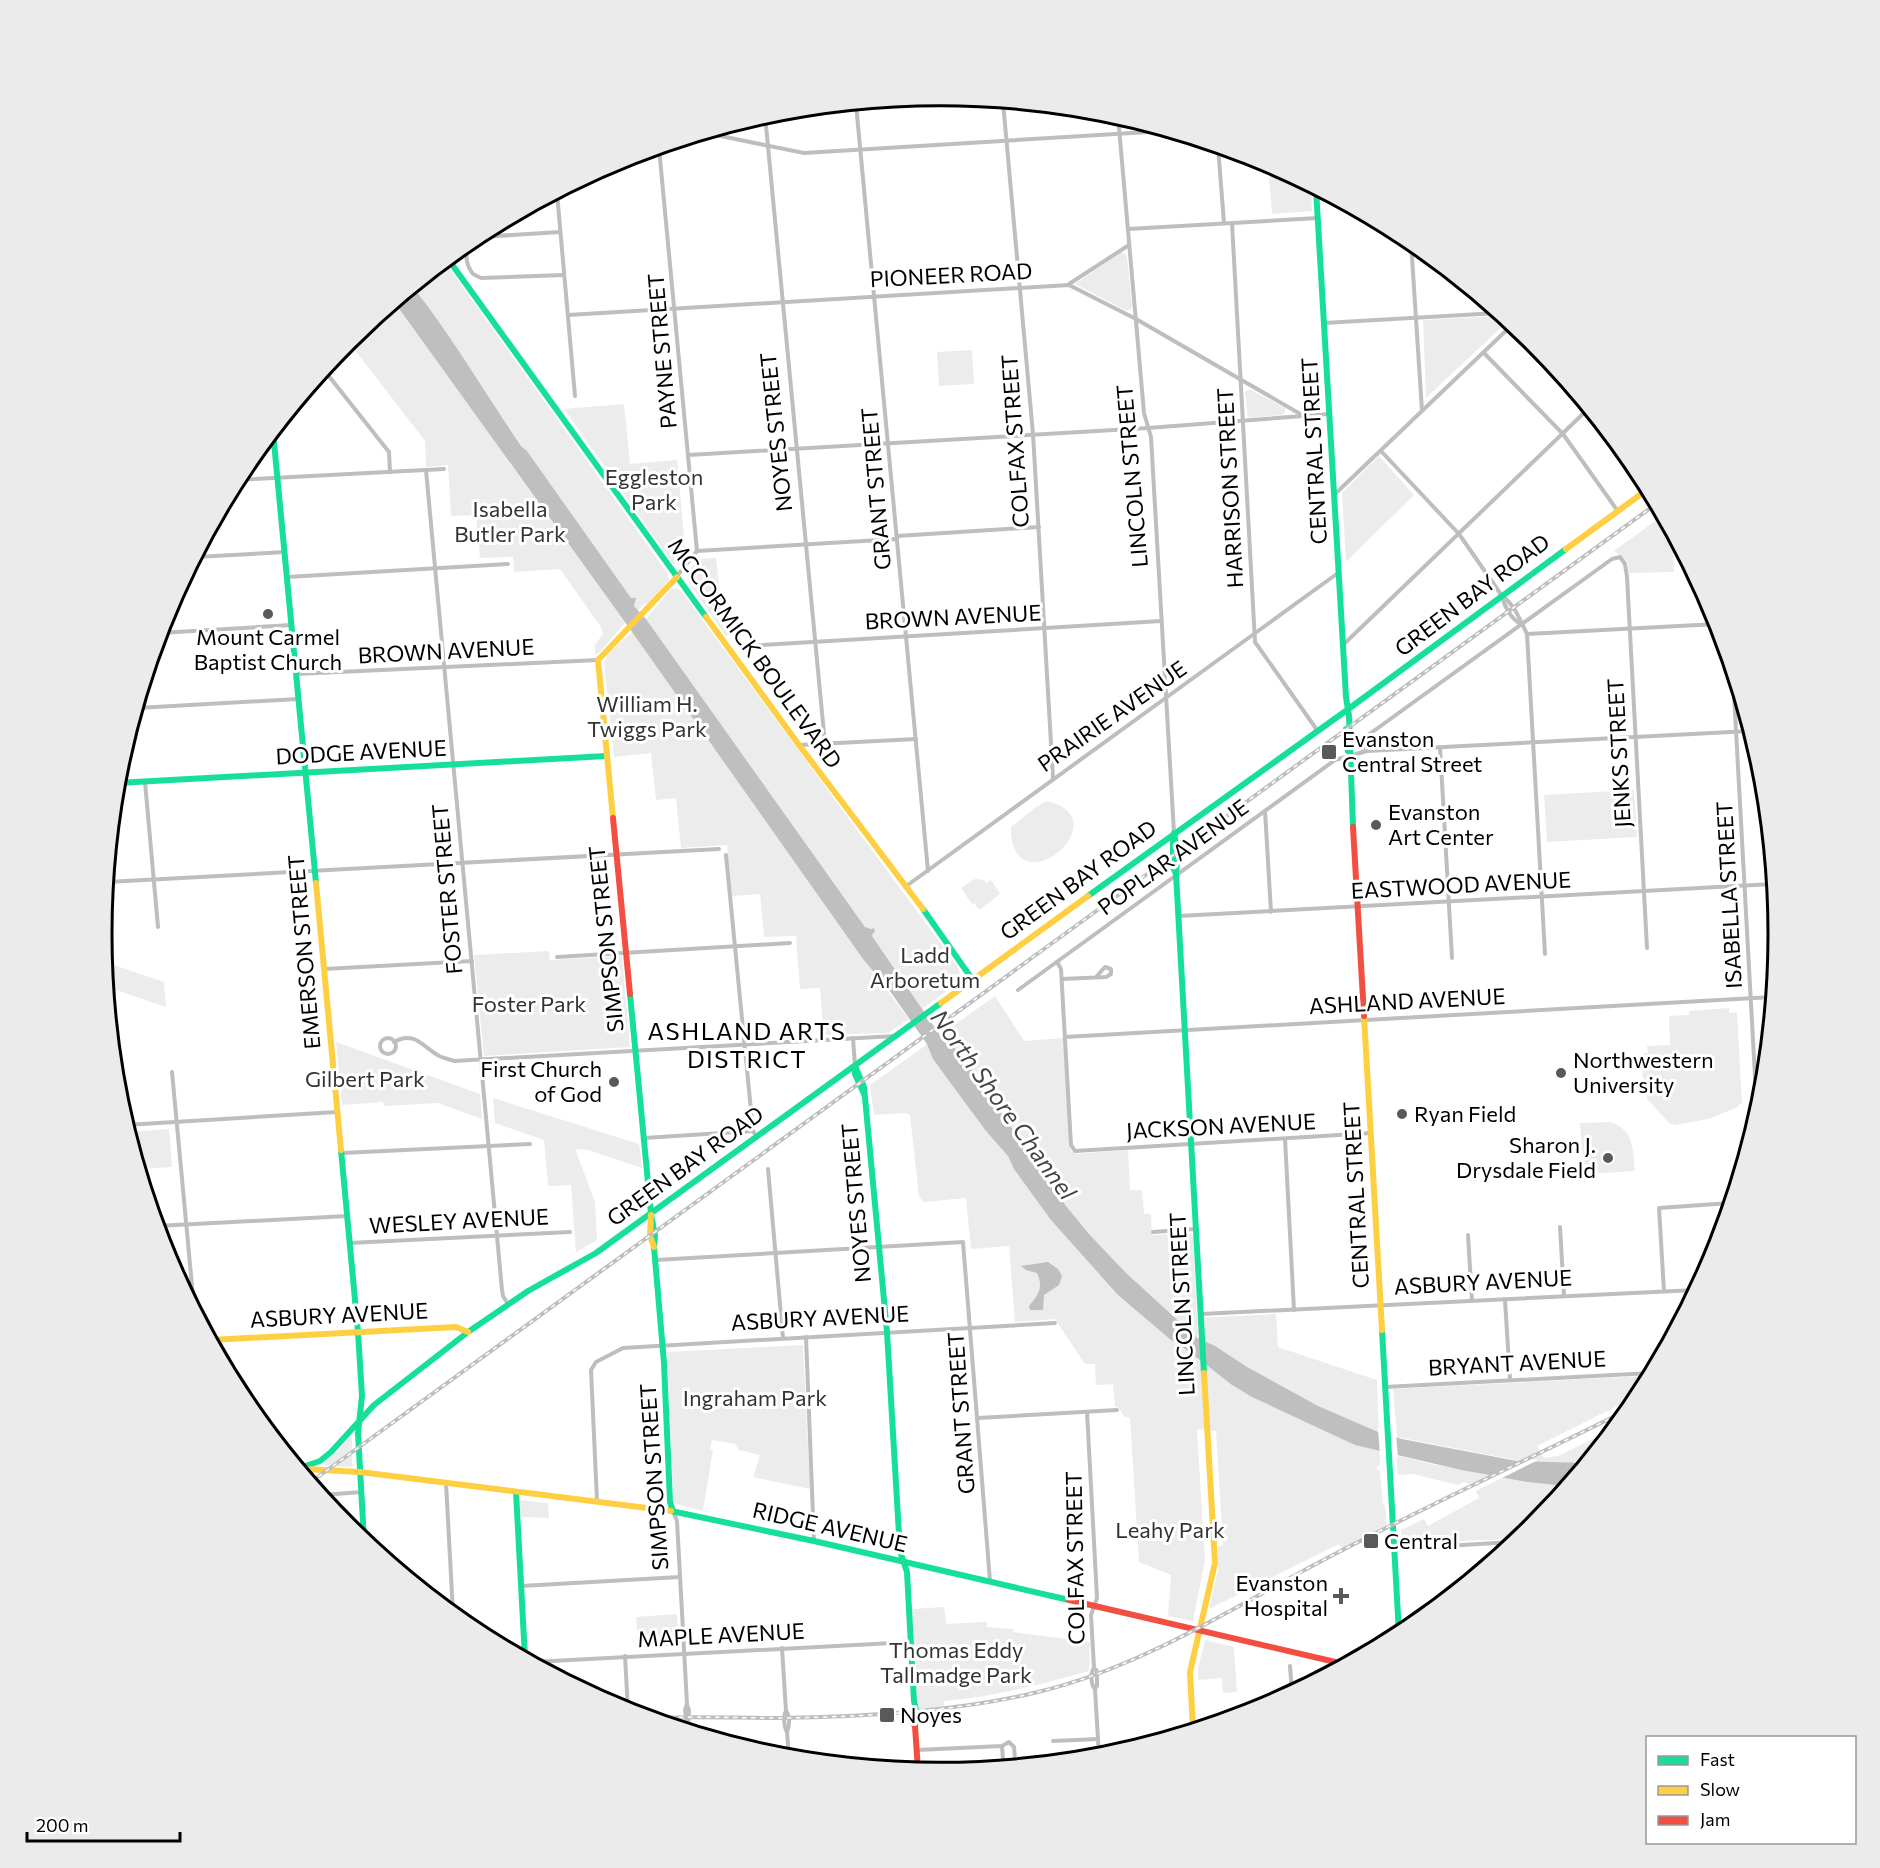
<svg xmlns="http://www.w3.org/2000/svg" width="1880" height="1868" font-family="Commissioner,sans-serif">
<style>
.green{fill:#ececec}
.water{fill:#bfbfbf}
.pier{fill:#fff}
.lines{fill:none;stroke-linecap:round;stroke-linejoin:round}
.street{stroke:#bebebe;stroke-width:4}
.fast{stroke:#16e098;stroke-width:6}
.slow{stroke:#ffcf43;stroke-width:6}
.jam{stroke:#f24e42;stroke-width:6}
.rail-casing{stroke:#bebebe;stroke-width:4}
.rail{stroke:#fff;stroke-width:1.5;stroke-dasharray:4.5;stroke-linecap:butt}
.poi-dot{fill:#595959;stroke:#fff;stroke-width:2}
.labels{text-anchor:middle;stroke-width:6;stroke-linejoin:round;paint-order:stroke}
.street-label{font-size:22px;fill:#000;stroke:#fff}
.park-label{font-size:22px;fill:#333;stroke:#fff}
.poi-label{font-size:22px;fill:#000;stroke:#fff;text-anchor:start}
.neighbourhood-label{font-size:24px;letter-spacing:1.5px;fill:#000;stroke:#fff}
.water-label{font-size:24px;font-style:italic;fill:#444;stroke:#fff}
.rim{fill:none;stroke:#000;stroke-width:3}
</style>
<rect width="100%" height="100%" fill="#fff"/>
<g class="green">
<path d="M1268,164L1311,186L1312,211L1272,214Z"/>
<path d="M1120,253H1124L1127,256L1132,306L1131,309L1127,311L1075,284Z"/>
<path d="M445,262L668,574L669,580L647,604L645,603L637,611L633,604L636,598H631L527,451L521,446C485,393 453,338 413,287Z"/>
<path d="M395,303L625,623L599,653L595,655V645L603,634L601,627L560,569L514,572L513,557L480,558L476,515L451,516L448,465L426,467L425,441L348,341Z"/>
<path d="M1502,316L1508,321L1426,398L1423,320Z"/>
<path d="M972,350L974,384L939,386L937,352Z"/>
<path d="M1247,390H1251L1285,408V413L1283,415L1248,418L1245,393Z"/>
<path d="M624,404L630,464L677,460L686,558L679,565L673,564L564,409Z"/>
<path d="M1379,456L1414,495L1346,562L1342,493Z"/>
<path d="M1662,516L1672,534L1674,572L1629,573C1628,557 1626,560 1614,551Z"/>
<path d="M716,558L721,602L729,615L732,632L726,636L689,583C686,572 691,568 698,559Z"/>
<path d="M676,588L682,592L958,967L960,974L956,982L948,990L922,1009L872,936L873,928L871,929L865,927L646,619L671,589Z"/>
<path d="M632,632L863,959L909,1019L888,1033L824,1035L820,988L800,989L796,936L764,937L760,894L732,896L727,845L681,848L676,798L656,800L651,753L614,757L604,662L609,653Z"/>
<path d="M1634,790L1637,837L1547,842L1544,795Z"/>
<path d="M1047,801C1124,819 1010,912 1011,827L1036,807Z"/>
<path d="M975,879L984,880L986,883L991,880L1000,894L979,910L974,903L972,904L961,888Z"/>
<path d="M549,951L550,960L622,956L630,1047L484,1056L474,955Z"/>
<path d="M105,962L164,982L166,1007L107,987Z"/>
<path d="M995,996L1024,1041L1063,1038L1071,1151L1076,1154L1128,1150L1130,1190H1142L1144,1214H1151L1152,1235L1190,1233L1193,1235L1197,1318L1276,1314L1278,1347L1377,1380L1380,1465L1377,1466V1470H1380L1383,1505H1385L1387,1525L1342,1549L1339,1544L1209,1609L1218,1570V1546L1223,1545L1216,1431L1197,1429L1205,1560L1193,1621L1168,1616L1171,1575L1139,1562L1130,1418L1124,1416L1118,1407H1115L1113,1384L1096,1385L1095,1364H1085L1055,1319L1015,1322L1009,1246L971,1249L966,1198L924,1202L919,1197L910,1115L906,1113L874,1115L870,1085Z"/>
<path d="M1729,1008V1013L1737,1012L1742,1103L1738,1105V1107L1708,1119L1675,1125L1669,1123L1647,1099L1641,1064L1644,1061L1643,1053H1648L1647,1046L1670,1045L1669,1016L1689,1015V1011Z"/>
<path d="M336,1042L480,1094L482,1119L438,1103L384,1106L383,1102L342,1105Z"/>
<path d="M493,1098L639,1144L642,1168L588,1150L575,1149L595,1202L597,1240L576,1252L571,1185L548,1186L544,1140L495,1123Z"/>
<path d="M1610,1122C1634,1129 1633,1150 1635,1171L1588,1174L1584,1171L1580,1123Z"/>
<path d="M169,1129L172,1167L140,1169L129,1132Z"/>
<path d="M803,1345L810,1489L753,1477L760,1455L739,1450L735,1444L712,1440L710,1449L713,1450L703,1511L674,1503L667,1352Z"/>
<path d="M1645,1376L1648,1378L1639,1395L1632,1398L1630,1403H1623L1537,1446L1544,1458L1558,1456L1613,1429L1532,1527L1518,1539L1402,1543L1401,1530L1424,1519L1428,1526L1479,1498L1476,1491L1531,1463L1397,1437L1393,1389Z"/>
<path d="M350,1437L352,1438V1467L325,1466L324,1462L341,1448Z"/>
<path d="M1396,1455L1427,1463L1491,1476L1473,1485L1463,1482L1458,1485L1413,1474L1398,1475Z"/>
<path d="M520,1500L548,1503L549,1518L521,1517Z"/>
<path d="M944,1607L946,1624L987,1622V1627L1013,1629V1632L1090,1642L1089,1671C1041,1684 994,1697 944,1701V1707L919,1709L912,1609Z"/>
<path d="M677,1614L679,1646L638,1648L636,1617Z"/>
<path d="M1205,1640L1234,1647L1237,1692L1223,1693L1222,1678L1198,1680V1668Z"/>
</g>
<g class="water">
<path d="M413,287C453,338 485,393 521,446L527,451L631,598H636L634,606L646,619L865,927L871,929L874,928L875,932L873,933L872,936L940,1035L942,1039L947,1040L961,1055L1066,1206L1088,1233L1125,1272L1197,1338L1215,1346L1247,1367L1318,1406L1378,1432L1402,1439L1517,1461L1585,1463L1566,1486L1528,1482L1461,1470L1355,1445L1252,1397L1232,1385L1208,1366L1177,1343L1171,1340L1118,1295L1051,1220L1014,1169L1008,1156L986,1131L933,1059L927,1044L892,994L863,959L632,632L395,303Z"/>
<path d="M1048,1262L1058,1269L1062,1276L1059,1285L1044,1295L1043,1310H1030L1029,1306C1038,1295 1044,1288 1037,1273L1026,1270L1021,1266Z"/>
</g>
<g class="pier">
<path d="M1378,1429L1396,1434L1398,1458L1380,1455Z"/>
<path d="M1524,1459L1538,1460L1498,1480L1488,1478Z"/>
</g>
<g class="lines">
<g class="street">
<path d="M1003,102L1033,434L1053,778"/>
<path d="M856,104L928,871"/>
<path d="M765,115L825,744"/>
<path d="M1118,116L1144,413L1151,437L1174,833"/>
<path d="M706,133L804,153L1165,131"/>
<path d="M1218,147L1224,223"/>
<path d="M659,148L697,551"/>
<path d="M557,193L575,396"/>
<path d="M1232,223L1255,642L1317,730"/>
<path d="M1128,229L1318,218"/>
<path d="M560,232L480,237C464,244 463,261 473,274L481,278L564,275"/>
<path d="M1411,242L1422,411"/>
<path d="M1069,284L1129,245"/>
<path d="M568,315L1069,285L1136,319L1302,415"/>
<path d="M1324,323L1498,313"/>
<path d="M1484,353L1563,434L1617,510"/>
<path d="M324,370L389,452L390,472"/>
<path d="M1381,451L1459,534L1502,596C1504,606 1511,619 1521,624"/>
<path d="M689,455L1148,428L1329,414"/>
<path d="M426,470L502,1290L503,1296L508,1304"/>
<path d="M237,480L444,469"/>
<path d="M1335,494L1512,325"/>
<path d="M897,536L1039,527"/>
<path d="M697,551L897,539"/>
<path d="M196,557L285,552"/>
<path d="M677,576L697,551"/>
<path d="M287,577L508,564"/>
<path d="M1502,596C1515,605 1520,620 1527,634L1545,954"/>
<path d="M160,633L291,625"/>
<path d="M1527,634L1717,624"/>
<path d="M1344,644L1588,409"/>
<path d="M747,646L1161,621"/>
<path d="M296,674L598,660"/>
<path d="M1733,676L1757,1113"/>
<path d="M137,708L298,699"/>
<path d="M799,745L916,739"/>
<path d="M1440,747L1452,958"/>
<path d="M1363,752L1364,738L1612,559L1620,557L1625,564L1627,577L1647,948"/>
<path d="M145,782L158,927"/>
<path d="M1265,811L1271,912"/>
<path d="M726,855L753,1131L756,1136"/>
<path d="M107,882L719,849"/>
<path d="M905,887L1338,573"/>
<path d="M1179,916L1773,884"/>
<path d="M557,957L790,943"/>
<path d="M1057,962L1061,969L1071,1145L1075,1151L1371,1133"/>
<path d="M324,969L472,961"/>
<path d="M1062,979L1106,977L1111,974V969L1105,967L1096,977"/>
<path d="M1018,990L1335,760L1367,751L1750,731"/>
<path d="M1065,1037L1772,997"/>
<circle cx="388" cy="1046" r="8"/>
<path d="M853,1038L855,1066"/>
<path d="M394,1042C414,1030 423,1047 439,1056C443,1058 449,1059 454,1061L895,1036"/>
<path d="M172,1072L194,1307"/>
<path d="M126,1125L337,1112"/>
<path d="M644,1138L753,1131"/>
<path d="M1285,1139L1294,1310"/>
<path d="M342,1153L530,1144"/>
<path d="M768,1169L783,1338"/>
<path d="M157,1226L347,1216"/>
<path d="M1560,1227L1564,1296"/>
<path d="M1153,1232L1195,1229"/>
<path d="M1468,1235L1472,1301"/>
<path d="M350,1243L570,1232"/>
<path d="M656,1260L963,1242L990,1581"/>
<path d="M1664,1291L1659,1208L1730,1203"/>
<path d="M1505,1300L1510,1380"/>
<path d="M1201,1314L1696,1290"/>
<path d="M806,1337L814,1541"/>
<path d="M1385,1387L1651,1373"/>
<path d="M1087,1412L1097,1598L1091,1615L1094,1668C1090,1673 1091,1685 1095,1689L1099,1756"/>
<path d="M978,1418L1117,1410"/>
<path d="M446,1483L453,1613"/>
<path d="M322,1495L362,1492"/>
<path d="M597,1501L591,1370L596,1362L623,1348L1055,1323"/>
<path d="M673,1511L677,1521L687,1704L685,1710L688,1729"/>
<path d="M1394,1549L1513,1542"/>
<path d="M521,1586L680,1577"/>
<path d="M782,1648L786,1711C790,1716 790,1726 787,1732"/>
<path d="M625,1656L628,1711"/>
<path d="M533,1662L911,1642"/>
<path d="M1290,1666L1292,1692"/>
<path d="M1094,1668L1097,1671V1686L1095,1689"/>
<path d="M687,1705L689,1710L688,1729"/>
<path d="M786,1711C783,1716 784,1727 787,1732L789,1757"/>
<path d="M1053,1741L1098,1739"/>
<path d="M917,1750L1002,1746L1009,1742L1014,1747L1015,1759L1013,1762L1007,1763L1003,1760L1002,1746"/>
</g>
<g class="fast">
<path d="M1316,189L1346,697L1349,716L1353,827"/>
<path d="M448,259L706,617"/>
<path d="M273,432L316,883"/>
<path d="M1346,729L1348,751"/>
<path d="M117,783L606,756"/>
<path d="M1174,833L1178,854L1176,874L1204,1373"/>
<path d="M1173,837V867L1176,874"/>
<path d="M1088,896L1347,710L1566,549"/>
<path d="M923,909L972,979"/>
<path d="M630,994L651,1214L655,1235L654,1247L664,1363L670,1502L673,1511"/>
<path d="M855,1066L864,1087L887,1332L900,1551L907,1572L914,1701L917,1714L915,1726"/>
<path d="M855,1067V1074L864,1094"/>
<path d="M341,1150L358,1332L362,1396L358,1433L364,1540"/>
<path d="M1382,1330L1399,1634"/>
<path d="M300,1468L320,1461L331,1452L374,1405L468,1332L528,1291L596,1253L941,1003"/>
<path d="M516,1492L525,1658"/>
<path d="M671,1511L814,1541L1069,1600"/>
</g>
<g class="slow">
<path d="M1566,549L1648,489"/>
<path d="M706,617L799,745L923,909"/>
<path d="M613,818L598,660L677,577"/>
<path d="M316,883L341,1150"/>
<path d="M941,1003L1088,896"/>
<path d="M1364,1016L1382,1330"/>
<path d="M651,1215L650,1236L654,1247"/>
<path d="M211,1340L456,1327L468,1332"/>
<path d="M304,1469L360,1472L671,1511"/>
<path d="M1193,1729L1190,1672L1215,1563L1204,1373"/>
</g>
<g class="jam">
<path d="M613,818L630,994"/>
<path d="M1353,827L1364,1016"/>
<path d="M1069,1600L1344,1664"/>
<path d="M913,1723L915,1726L918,1770"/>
</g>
<g class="rail-casing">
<g id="rail">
<path d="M311,1482L1656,504"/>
<path d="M652,1718C694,1716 736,1718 778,1718C862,1717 957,1712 1038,1692C1138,1668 1224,1613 1314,1565C1417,1510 1524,1462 1629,1409"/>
</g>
</g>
<use href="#rail" class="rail"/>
</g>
<g class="poi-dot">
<circle cx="268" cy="614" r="6"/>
<rect x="1321" y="744" width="16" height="16" rx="3"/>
<circle cx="1376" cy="825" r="6"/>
<circle cx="1561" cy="1073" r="6"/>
<circle cx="614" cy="1082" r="6"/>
<circle cx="1402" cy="1114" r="6"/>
<circle cx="1608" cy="1158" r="6"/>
<rect x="1363" y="1533" width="16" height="16" rx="3"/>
<path d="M1338 1587h6v6h6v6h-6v6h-6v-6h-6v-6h6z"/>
<rect x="879" y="1707" width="16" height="16" rx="3"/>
</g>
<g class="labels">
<g class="street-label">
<text transform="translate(951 275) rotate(-3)" y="8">PIONEER ROAD</text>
<text transform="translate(662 351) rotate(-95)" y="8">PAYNE STREET</text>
<text transform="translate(776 432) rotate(-96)" y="8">NOYES STREET</text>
<text transform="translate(1015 441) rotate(-94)" y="8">COLFAX STREET</text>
<text transform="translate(1314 451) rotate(-93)" y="8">CENTRAL STREET</text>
<text transform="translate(1132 476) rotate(-95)" y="8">LINCOLN STREET</text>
<text transform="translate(1230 488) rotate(-93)" y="8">HARRISON STREET</text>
<text transform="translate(876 489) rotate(-95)" y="8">GRANT STREET</text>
<text transform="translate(1472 595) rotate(-37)" y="8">GREEN BAY ROAD</text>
<text transform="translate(953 617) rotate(-3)" y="8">BROWN AVENUE</text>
<text transform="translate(446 651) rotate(-3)" y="8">BROWN AVENUE</text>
<text transform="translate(755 653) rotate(54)" y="8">MCCORMICK BOULEVARD</text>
<text transform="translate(1112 716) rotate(-35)" y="8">PRAIRIE AVENUE</text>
<text transform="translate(361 752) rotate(-3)" y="8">DODGE AVENUE</text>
<text transform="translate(1619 753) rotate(-93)" y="8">JENKS STREET</text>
<text transform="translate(1173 857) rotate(-36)" y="8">POPLAR AVENUE</text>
<text transform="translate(1078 880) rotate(-36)" y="8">GREEN BAY ROAD</text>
<text transform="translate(1461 885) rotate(-3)" y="8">EASTWOOD AVENUE</text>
<text transform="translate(447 889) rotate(-95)" y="8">FOSTER STREET</text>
<text transform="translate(1729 895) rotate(-93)" y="8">ISABELLA STREET</text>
<text transform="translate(606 939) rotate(-96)" y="8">SIMPSON STREET</text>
<text transform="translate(304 952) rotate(-95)" y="8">EMERSON STREET</text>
<text transform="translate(1407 1001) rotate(-3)" y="8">ASHLAND AVENUE</text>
<text transform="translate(1221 1126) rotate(-3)" y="8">JACKSON AVENUE</text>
<text transform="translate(685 1166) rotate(-36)" y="8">GREEN BAY ROAD</text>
<text transform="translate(1356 1195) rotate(-93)" y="8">CENTRAL STREET</text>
<text transform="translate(856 1203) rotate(-95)" y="8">NOYES STREET</text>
<text transform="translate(459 1221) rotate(-3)" y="8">WESLEY AVENUE</text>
<text transform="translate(1483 1282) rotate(-3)" y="8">ASBURY AVENUE</text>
<text transform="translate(1182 1304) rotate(-93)" y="8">LINCOLN STREET</text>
<text transform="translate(339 1315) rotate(-3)" y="8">ASBURY AVENUE</text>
<text transform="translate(820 1318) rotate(-3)" y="8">ASBURY AVENUE</text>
<text transform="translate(1517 1363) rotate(-3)" y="8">BRYANT AVENUE</text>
<text transform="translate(961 1413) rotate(-94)" y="8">GRANT STREET</text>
<text transform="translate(654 1477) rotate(-94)" y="8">SIMPSON STREET</text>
<text transform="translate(830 1527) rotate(13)" y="8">RIDGE AVENUE</text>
<text transform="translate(1075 1558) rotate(-91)" y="8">COLFAX STREET</text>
<text transform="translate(721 1635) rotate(-3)" y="8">MAPLE AVENUE</text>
</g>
<g class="park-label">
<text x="654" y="485">Eggleston<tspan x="654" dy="25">Park</tspan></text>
<text x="510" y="517">Isabella<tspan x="510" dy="25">Butler Park</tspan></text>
<text x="647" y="712">William H.<tspan x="647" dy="25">Twiggs Park</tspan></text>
<text x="925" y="963">Ladd<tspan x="925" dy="25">Arboretum</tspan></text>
<text x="529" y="1012">Foster Park</text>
<text x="365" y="1087">Gilbert Park</text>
<text x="755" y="1406">Ingraham Park</text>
<text x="1170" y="1538">Leahy Park</text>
<text x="956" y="1658">Thomas Eddy<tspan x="956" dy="25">Tallmadge Park</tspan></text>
</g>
<g class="poi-label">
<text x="268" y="645" text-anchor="middle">Mount Carmel<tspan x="268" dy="25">Baptist Church</tspan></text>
<text x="1342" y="747">Evanston<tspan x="1342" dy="25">Central Street</tspan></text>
<text x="1388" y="820">Evanston<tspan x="1388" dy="25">Art Center</tspan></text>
<text x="1573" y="1068">Northwestern<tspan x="1573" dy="25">University</tspan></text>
<text x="602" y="1077" text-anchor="end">First Church<tspan x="602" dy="25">of God</tspan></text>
<text x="1414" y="1122">Ryan Field</text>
<text x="1596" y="1153" text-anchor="end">Sharon J.<tspan x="1596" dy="25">Drysdale Field</tspan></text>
<text x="1384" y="1549">Central</text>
<text x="1328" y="1591" text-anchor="end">Evanston<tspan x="1328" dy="25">Hospital</tspan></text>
<text x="900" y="1723">Noyes</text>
</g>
<g class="neighbourhood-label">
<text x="747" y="1040">ASHLAND ARTS<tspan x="747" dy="28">DISTRICT</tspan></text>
</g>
<g class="water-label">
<text transform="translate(1003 1105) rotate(54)" y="8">North Shore Channel</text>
</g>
</g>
<path d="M0 0H1880V1868H0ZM112 934a828 828 0 1 1 1656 0a828 828 0 1 1-1656 0Z" fill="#ebebeb" fill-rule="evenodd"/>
<path class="rim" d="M112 934a828 828 0 1 1 1656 0a828 828 0 1 1-1656 0Z"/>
<rect x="1646" y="1736" width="210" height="108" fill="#ffffff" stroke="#999999" stroke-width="1.5"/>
<rect x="1658" y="1756" width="30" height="9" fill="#16e098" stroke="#999999" stroke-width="1.5"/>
<text x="1700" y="1766" font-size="18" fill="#000000">Fast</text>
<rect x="1658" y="1786" width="30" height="9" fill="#ffcf43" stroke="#999999" stroke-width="1.5"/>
<text x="1700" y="1796" font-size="18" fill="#000000">Slow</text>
<rect x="1658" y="1816" width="30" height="9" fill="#f24e42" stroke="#999999" stroke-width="1.5"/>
<text x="1700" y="1826" font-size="18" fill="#000000">Jam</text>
<path d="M27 1832v9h153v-9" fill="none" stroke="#000000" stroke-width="3"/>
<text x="36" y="1832" font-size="18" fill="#000000" stroke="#ffffff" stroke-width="4.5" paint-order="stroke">200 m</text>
</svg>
